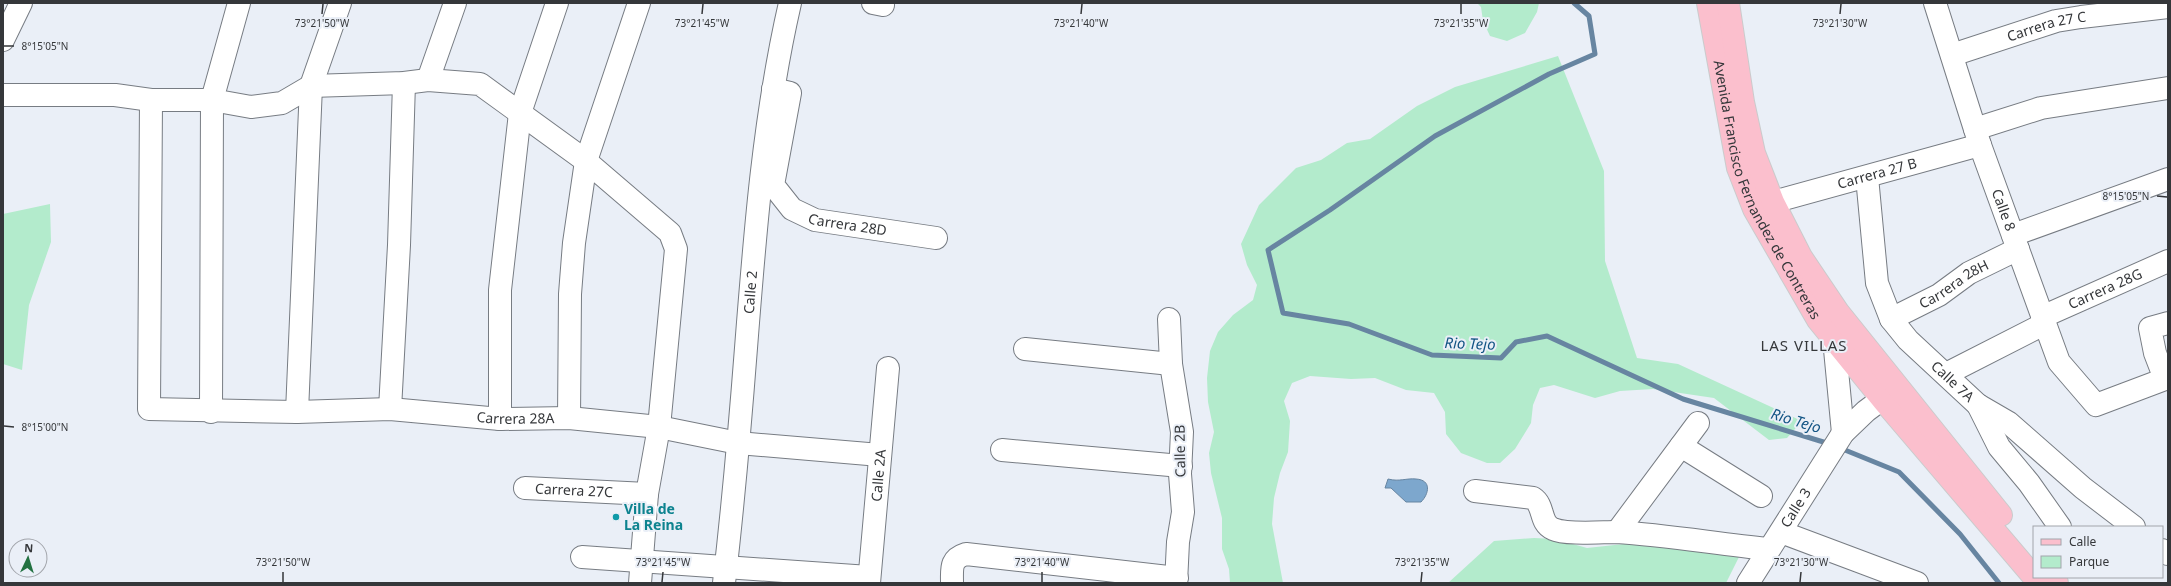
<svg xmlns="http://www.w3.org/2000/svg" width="2171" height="586" font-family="'Noto Sans',sans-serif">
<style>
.green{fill:#b3ebcc}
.water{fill:#7da7cd;stroke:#6785a1}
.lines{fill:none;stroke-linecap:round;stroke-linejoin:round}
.stream{stroke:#6785a1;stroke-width:5}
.minor-casing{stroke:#777c83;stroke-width:24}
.major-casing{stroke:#cacbcc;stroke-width:24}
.minor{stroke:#fff;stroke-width:22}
.major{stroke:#fbbfcd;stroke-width:22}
.ticks{fill:none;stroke:#35373a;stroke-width:1.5}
.culture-dot{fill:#0f9aa8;stroke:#eaeff7;stroke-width:1.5}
.labels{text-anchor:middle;stroke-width:4;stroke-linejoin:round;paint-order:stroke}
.street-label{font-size:14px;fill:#35373a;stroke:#eaeff7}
.culture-label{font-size:14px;font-weight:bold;fill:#0d838f;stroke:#eaeff7;text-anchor:start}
.water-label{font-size:15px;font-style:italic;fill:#125484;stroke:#eaeff7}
.neighbourhood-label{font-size:15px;letter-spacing:1px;fill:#35373a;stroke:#eaeff7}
.ticks-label{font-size:10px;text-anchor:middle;fill:#35373a;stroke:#eaeff7;stroke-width:4;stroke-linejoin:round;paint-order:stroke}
</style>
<rect width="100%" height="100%" fill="#eaeff7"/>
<g class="green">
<path d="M1477,3H1539L1537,12L1525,33L1507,41L1490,36L1483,21L1481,7Z"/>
<path d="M1558,56L1604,171L1605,261L1637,358L1678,364L1802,421L1787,438L1769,440L1714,398L1653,389L1620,391L1595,398L1554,385L1540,388L1533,405L1531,423L1515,449L1500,463H1487L1461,453L1446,434L1445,412L1434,393L1406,390L1375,378L1351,379L1310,376L1292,383L1284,401L1290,421L1288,452L1280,473L1274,498L1272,524L1283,583H1230L1229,569L1222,549V518L1211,473L1209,453L1214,432L1208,402L1207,378L1210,351L1218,332L1233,315L1253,300L1257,285L1247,265L1241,244L1259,205L1296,168L1321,160L1347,143L1370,139L1417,106L1455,87Z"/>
<path d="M50,204L51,242L29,305L22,370L3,364V214Z"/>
<path d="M1534,538L1555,539L1587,548L1633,543L1739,557L1726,583H1448L1494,541Z"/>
</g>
<path class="water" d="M1388,479C1400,482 1406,478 1416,479C1432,480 1429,494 1421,502H1406L1391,488H1385Z"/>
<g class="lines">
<g class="stream">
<path d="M1574,3L1589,16L1595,54L1549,74L1435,136L1330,210L1268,250L1283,313L1349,324L1432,355L1501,358L1516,342L1547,336L1683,399L1830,444"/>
<path d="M1840,448L1899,472L1960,534L1999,583"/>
</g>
<g class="minor-casing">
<g id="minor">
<path d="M873,3L883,5"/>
<path id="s1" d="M1935,3L1980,145L2059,362L2096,405L2165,379L2155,353L2150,328L2168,323"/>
<path d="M3,40L21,3"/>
<path id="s2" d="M1952,55L2056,21L2081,17L2168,7"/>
<path d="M428,80L455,3"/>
<path id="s3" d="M773,89L790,93L773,185L792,209L815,220L936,238"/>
<path d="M3,95H115L151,100H212L251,107L282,103L311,86L404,83L428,80L480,84L586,161L670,233L676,249L659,427L647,494L640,583"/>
<path id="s4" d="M151,100L149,409L297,412L390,409L500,419L569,418L659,427L738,443L880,455"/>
<path d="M1975,129L2041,108L2168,88"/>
<path id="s5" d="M1867,177L1877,283L1891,319L1908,340L1978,405L2009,423L2083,488L2134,527"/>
<path id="s6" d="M1773,202L1980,145"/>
<path d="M2013,235L2168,179"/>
<path id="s7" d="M2042,317L2168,261"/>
<path d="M1169,319L1171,364L1182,432L1180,474L1183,512L1178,542L1176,583"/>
<path id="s8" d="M1891,319L1939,295L1969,273L2018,249"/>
<path d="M1834,339L1843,433"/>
<path d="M1025,349L1171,364"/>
<path d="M1946,374L2044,324"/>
<path d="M1978,405L1999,447L2029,483L2060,527"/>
<path d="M390,409L399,245L404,83"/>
<path d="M211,412L212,100L239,3"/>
<path d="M297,412L311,86L340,3"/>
<path d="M569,418L570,294L574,243L586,161L639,3"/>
<path d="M500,419V290L520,113L557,3"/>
<path d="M1681,446L1761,496"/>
<path d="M1002,450L1181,466"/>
<path id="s9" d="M525,488L647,494"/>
<path d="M1475,491L1533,498C1545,506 1539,523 1553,529C1566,535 1601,532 1616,532C1667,535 1717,544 1768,549"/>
<path d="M1617,532L1698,423"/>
<path d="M1781,532L1917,583"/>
<path d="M2162,550L2168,554"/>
<path d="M582,557L869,577"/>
<path id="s10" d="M724,583C733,505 740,426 746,348C755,232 764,116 790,3"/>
<path id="s11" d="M869,583L888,368"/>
<path d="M952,583C952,568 950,559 966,554L1177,578"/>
<path id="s12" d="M1748,583L1843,433L1866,411L1897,388"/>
</g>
</g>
<g class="major-casing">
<g id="major">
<path id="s13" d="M1708,3L1738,168L1754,209L1818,320L1883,400L2039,583"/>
<path d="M1728,3L1743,102L1754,153L1773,202L1801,257L1838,312L2001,515"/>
<path d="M2052,577L2057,583"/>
</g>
</g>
<use href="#minor" class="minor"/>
<use href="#major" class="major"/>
</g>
<path class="ticks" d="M322,14L323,4M702,14L703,4M1081,14L1082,4M1461,14V4M1840,14L1841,4M4,46H14M2157,196L2167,197M4,426L14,427M283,582V572M662,582L663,572M1042,582V572M1421,582L1422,572M1800,582L1801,572"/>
<circle class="culture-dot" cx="616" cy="517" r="4"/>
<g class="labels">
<g class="street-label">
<text dy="5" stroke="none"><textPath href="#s2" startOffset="99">Carrera 27 C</textPath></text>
<text dy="5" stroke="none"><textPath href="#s6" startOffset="108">Carrera 27 B</textPath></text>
<text dy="5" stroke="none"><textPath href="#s13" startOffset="198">Avenida Francisco Fernandez de Contreras</textPath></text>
<text dy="5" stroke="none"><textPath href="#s1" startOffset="218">Calle 8</textPath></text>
<text dy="5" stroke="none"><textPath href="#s3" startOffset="200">Carrera 28D</textPath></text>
<text dy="5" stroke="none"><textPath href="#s8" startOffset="72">Carrera 28H</textPath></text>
<text dy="5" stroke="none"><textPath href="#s7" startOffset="69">Carrera 28G</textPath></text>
<text dy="5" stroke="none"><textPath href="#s10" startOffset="292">Calle 2</textPath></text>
<text dy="5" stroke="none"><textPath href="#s5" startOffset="233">Calle 7A</textPath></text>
<text dy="5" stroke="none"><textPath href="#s4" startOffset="676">Carrera 28A</textPath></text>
<text transform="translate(1180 451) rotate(-91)" y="5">Calle 2B</text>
<text dy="5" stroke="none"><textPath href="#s11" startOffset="108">Calle 2A</textPath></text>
<text dy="5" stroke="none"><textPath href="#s9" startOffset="49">Carrera 27C</textPath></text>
<text dy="5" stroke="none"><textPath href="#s12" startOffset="89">Calle 3</textPath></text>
</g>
<g class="culture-label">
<text x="624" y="514">Villa de<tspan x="624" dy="16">La Reina</tspan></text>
</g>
<g class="water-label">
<text transform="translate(1470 344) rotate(2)" y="5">Rio Tejo</text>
<text transform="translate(1796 421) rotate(17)" y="5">Rio Tejo</text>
</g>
<g class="neighbourhood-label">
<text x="1804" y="351">LAS VILLAS</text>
</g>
</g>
<g class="ticks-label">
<text x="322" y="27">73°21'50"W</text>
<text x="702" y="27">73°21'45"W</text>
<text x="1081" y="27">73°21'40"W</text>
<text x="1840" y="27">73°21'30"W</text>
<text x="1461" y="27">73°21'35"W</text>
<text x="45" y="50">8°15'05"N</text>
<text x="2126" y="200">8°15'05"N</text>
<text x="45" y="431">8°15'00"N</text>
<text x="283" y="566">73°21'50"W</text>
<text x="663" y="566">73°21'45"W</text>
<text x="1042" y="566">73°21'40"W</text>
<text x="1422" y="566">73°21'35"W</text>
<text x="1801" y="566">73°21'30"W</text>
</g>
<rect width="2171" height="586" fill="none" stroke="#35373a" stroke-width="8"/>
<rect x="2033" y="526" width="130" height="52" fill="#eaeff7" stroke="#a2a5ab"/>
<rect x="2041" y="539" width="20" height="6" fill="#fbbfcd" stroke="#a2a5ab"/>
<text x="2069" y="546" font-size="12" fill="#35373a">Calle</text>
<rect x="2041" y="556" width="20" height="12" fill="#b3ebcc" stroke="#a2a5ab"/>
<text x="2069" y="566" font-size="12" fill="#35373a">Parque</text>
<g transform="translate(28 558) rotate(4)"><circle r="19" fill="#eaeff7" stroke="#a2a5ab"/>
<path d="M0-3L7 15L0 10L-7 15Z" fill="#227141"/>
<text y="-6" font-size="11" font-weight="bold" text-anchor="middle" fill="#35373a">N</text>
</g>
</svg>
